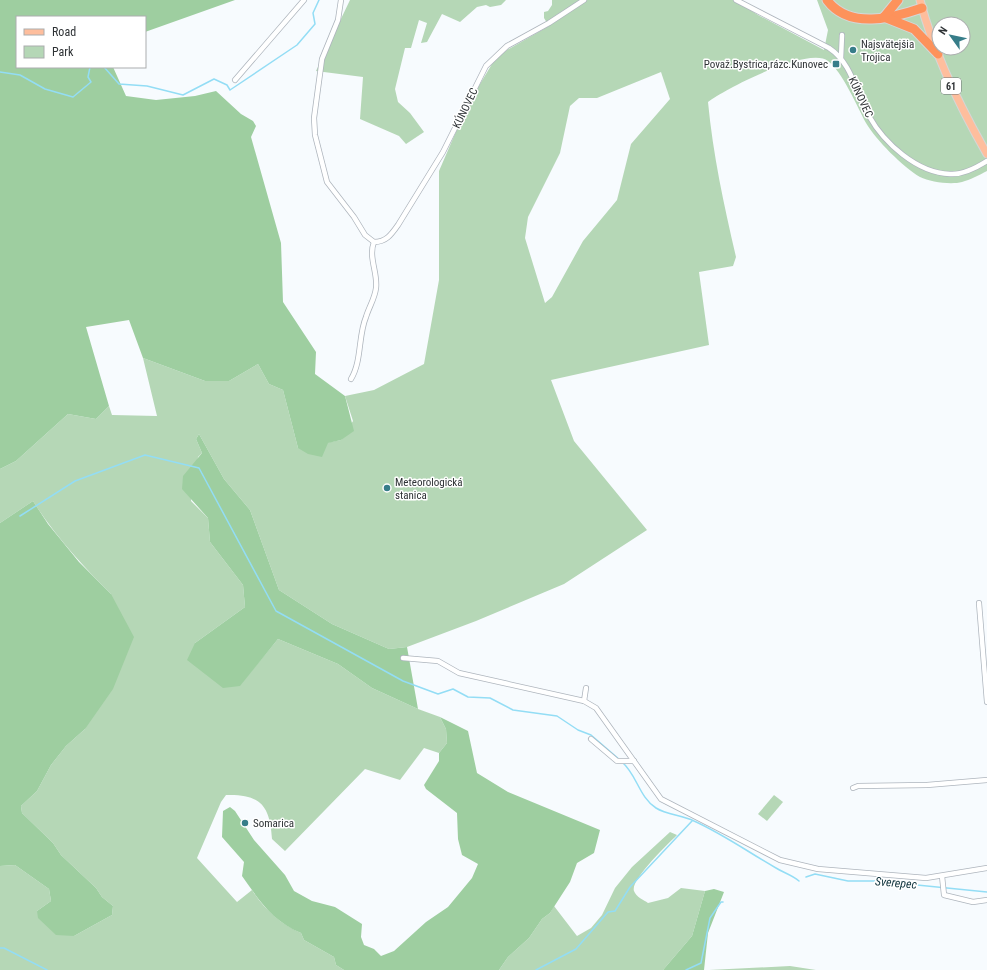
<svg xmlns="http://www.w3.org/2000/svg" width="987" height="970" font-family="'Roboto Condensed',sans-serif">
<style>
.green{fill:#b5d7b6;fill-rule:evenodd}
.forest{fill:#9ecea0}
.lines{fill:none;stroke-linecap:round;stroke-linejoin:round}
.stream{stroke:#93ddf5;stroke-width:1.5}
.minor-casing{stroke:#aeb5bd;stroke-width:6}
.primary-casing{stroke:#d5d6d7;stroke-width:9}
.motorway-casing{stroke:#d5d6d7;stroke-width:11}
.minor{stroke:#fff;stroke-width:4.5}
.primary{stroke:#febe9d;stroke-width:7}
.motorway{stroke:#fd925b;stroke-width:9}
.poi-dot{fill:#377d89;stroke:#fff;stroke-width:1.5}
.labels{text-anchor:middle;stroke-width:3;stroke-linejoin:round;paint-order:stroke}
.shield{fill:#fff;stroke:#6d7072;stroke-width:1}
.shield-label{font-size:10px;font-weight:bold;fill:#2e3235}
.poi-label{font-size:11px;fill:#2e3235;stroke:#fff;text-anchor:start}
.street-label{font-size:11px;fill:#2e3235;stroke:#fff}
.water-label{font-size:12px;font-style:italic;fill:#0d313b;stroke:#fff}
</style>
<rect width="100%" height="100%" fill="#f7fbfe"/>
<g class="green">
<path d="M350,0H506L501,5L490,7L486,5L477,7L460,22L442,14L427,42L421,43L427,23L419,20L411,48H405L395,89L398,102L410,113L424,132L406,144L399,136L360,119L363,77L316,71Z"/>
<path d="M552,0H735L758,15L824,50L828,30L817,0H987V171C979,175 970,180 962,182C951,185 930,182 920,177C903,167 876,140 866,123C858,108 842,71 828,61C809,46 726,88 708,102C713,155 724,205 736,257L733,266L699,272L709,345L551,380L574,441L647,530L564,584L476,621L407,647L389,649L332,624L279,590L250,510L224,479L199,434L196,439L202,453L198,457L191,501L208,518L210,542L243,585L245,607L195,643L239,686L278,639L338,664L372,688L418,709L440,717L446,729L447,743L439,753L424,748L400,780L365,769L285,851L272,839C270,805 260,794 226,795L221,802L197,858L237,902L252,890C264,909 280,924 301,933L304,940L334,957L336,965L344,970H0V866L15,865L49,889L51,901L37,911L74,936L112,915L113,906L102,897L96,888L61,855L53,843L22,813L21,806L37,791L51,765L66,746L85,729L111,594C82,565 55,536 33,501L0,523V469L16,461L68,414L96,419L109,406L112,415L157,416L143,358L205,381H229L258,364L269,384L283,390L298,448L341,440L353,421L345,396L374,390L424,364L439,280V171L468,104L495,59L507,50L549,26L544,18V12L548,11L552,5ZM939,24H963V48H939ZM661,72L670,99L631,144L617,200L583,241L552,297L545,303L525,238L528,217L560,153L570,106L579,98H597Z"/>
<path d="M774,795L783,802L767,821L758,814Z"/>
<path d="M670,832L677,835C668,844 630,880 634,891C636,897 644,900 648,903L668,898L681,888L705,891L692,936L663,970H499L508,957L529,938L542,919L550,913L554,906L577,936L591,928L602,915L615,888L632,867Z"/>
<path d="M790,966L816,970H709Z"/>
</g>
<g class="forest">
<path d="M0,0H235L145,32V17H17V67H113L126,96L156,100L195,96L216,91L241,114L253,121L256,126L251,137L281,243L283,302L316,352L315,374L345,396L354,431L341,440L328,443L322,457L308,454L298,448L283,390L269,384L258,364L229,381H205L143,358L129,320L86,327L109,406L96,419L68,414L16,461L0,469Z"/>
<path d="M199,434L224,479L250,510L279,590L332,624L389,649L407,647L418,709L372,688L338,664L278,639L240,686L223,688L187,660L195,643L245,607L243,585L210,542L208,518L182,489L183,476L202,453L196,439Z"/>
<path d="M33,501L48,524L79,562L111,594L134,637L113,689L85,729L66,746L51,765L37,791L21,806L22,813L53,843L61,855L96,888L102,897L113,906L112,915L74,936L56,935L38,918L37,911L51,901L49,889L15,865L0,866V523Z"/>
<path d="M440,717L468,731L477,773L508,792L600,830L594,853L577,863L570,882L550,913L542,919L529,938L508,957L499,970H344L336,965L334,957L304,940L301,933C272,921 259,900 242,876L244,862L222,837L223,811L230,807L235,811L254,840L285,875L294,891L312,901L335,907L362,924L361,937L364,945L374,949L381,956L394,951L426,922L448,907L472,878L478,864L462,855L458,839L457,813L426,789L424,785L439,761V753L447,743L446,729Z"/>
<path d="M714,889L724,892L708,933L704,970H663L692,936L705,891Z"/>
</g>
<g class="lines">
<g class="stream">
<path d="M104,67L119,84L147,86L183,95L214,79L227,85L230,90L297,45L315,24L313,13L319,0"/>
<path d="M0,72L20,75L45,89L73,97L91,82L88,77L90,67"/>
<path d="M20,516L75,481L145,455L199,468L276,611L403,681L438,694L453,689L468,697L490,698L513,710L557,716L578,730L591,735L620,760"/>
<path d="M622,762C637,775 639,797 656,808C667,815 682,815 694,821C723,834 748,852 776,868C784,873 792,875 799,881"/>
<path d="M806,877L815,874L848,881H877L987,892"/>
<path d="M0,948H4L47,970"/>
<path d="M536,970L576,949L608,912L615,911L630,887L692,821"/>
<path d="M686,970L701,963L710,918L721,902H723"/>
</g>
<g class="minor-casing">
<g id="minor">
<path d="M341,0L338,20L322,59L314,118L315,135L327,182L354,217L365,235L374,242C386,242 391,235 398,225L443,152L486,66L507,46L549,23L584,0"/>
<path d="M736,0L829,48C852,63 856,93 869,116C884,143 917,173 950,174C963,175 976,168 987,161"/>
<path d="M841,58L842,35"/>
<path d="M235,80L304,0"/>
<path d="M351,379C362,361 358,336 366,317C369,307 375,298 376,288C378,273 368,257 374,242"/>
<path d="M979,603L987,702"/>
<path d="M403,658L438,661L459,673L584,701L596,708L661,799L780,860L818,869L926,878L987,868"/>
<path d="M584,701L586,688"/>
<path d="M591,739L617,761H634"/>
<path d="M853,788L858,786L927,785L987,780"/>
<path d="M942,876L944,895L973,902L987,900"/>
</g>
</g>
<g class="primary-casing">
<path id="primary" d="M920,0C934,54 959,105 987,154"/>
</g>
<g class="motorway-casing">
<g id="motorway">
<path d="M827,0C849,30 893,18 922,8"/>
<path d="M884,17L914,29L938,54"/>
<path d="M884,17L898,0"/>
</g>
</g>
<use href="#minor" class="minor"/>
<use href="#primary" class="primary"/>
<use href="#motorway" class="motorway"/>
</g>
<g class="poi-dot">
<circle cx="853" cy="50" r="4"/>
<rect x="832" y="60" width="8" height="8" rx="2"/>
<circle cx="387" cy="488" r="4"/>
<circle cx="245" cy="823" r="4"/>
</g>
<g class="labels">
<rect class="shield" x="941" y="78" width="20" height="16" rx="3"/>
<g class="shield-label">
<text x="951" y="90">61</text>
</g>
<g class="poi-label">
<text x="861" y="48">Najsvätejšia<tspan x="861" dy="13">Trojica</tspan></text>
<text x="828" y="68" text-anchor="end">Považ.Bystrica,rázc.Kunovec</text>
<text x="395" y="486">Meteorologická<tspan x="395" dy="13">stanica</tspan></text>
<text x="253" y="827">Somarica</text>
</g>
<g class="street-label">
<text transform="translate(861 97) rotate(65)" y="4">KÚNOVEC</text>
<text transform="translate(465 108) rotate(-64)" y="4">KÚNOVEC</text>
</g>
<g class="water-label">
<text transform="translate(896 883) rotate(5)" y="4">Sverepec</text>
</g>
</g>
<rect x="16" y="16" width="130" height="52" fill="#ffffff" stroke="#abadae"/>
<rect x="24" y="29" width="20" height="6" fill="#febe9d" stroke="#abadae"/>
<text x="52" y="36" font-size="12" fill="#2e3235">Road</text>
<rect x="24" y="46" width="20" height="12" fill="#b5d7b6" stroke="#abadae"/>
<text x="52" y="56" font-size="12" fill="#2e3235">Park</text>
<g transform="translate(951 36) rotate(303)"><circle r="19" fill="#ffffff" stroke="#abadae"/>
<path d="M0-3L7 15L0 10L-7 15Z" fill="#377d89"/>
<text y="-6" font-size="11" font-weight="bold" text-anchor="middle" fill="#2e3235">N</text>
</g>
</svg>
